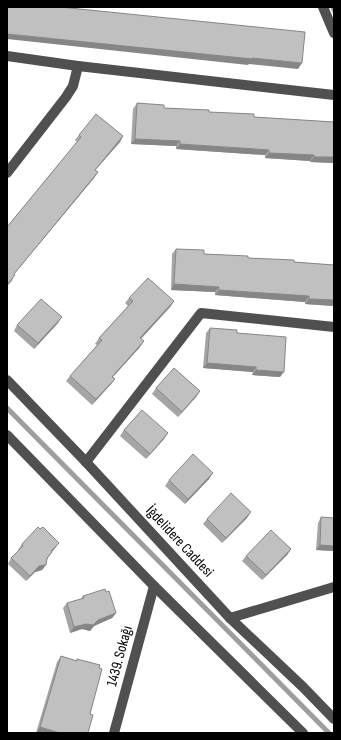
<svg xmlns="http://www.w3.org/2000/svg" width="341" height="740" font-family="'Sofia Sans Condensed',sans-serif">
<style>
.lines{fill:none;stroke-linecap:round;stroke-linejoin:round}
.stream{stroke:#9e9e9e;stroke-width:5}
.minor{stroke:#505050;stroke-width:10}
.wall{fill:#a5a5a5}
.shaded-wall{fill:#868686}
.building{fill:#c0c0c0;stroke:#868686}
.labels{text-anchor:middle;stroke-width:3;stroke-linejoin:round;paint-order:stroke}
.street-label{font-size:15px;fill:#000;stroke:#fff}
</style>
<rect width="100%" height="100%" fill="#fff"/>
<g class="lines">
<path class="stream" d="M7,408L329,733"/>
<g class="minor">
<path d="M323,7L334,33"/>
<path d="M7,56L78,66L334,95"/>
<path d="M7,173L66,97L73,86L78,66"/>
<path d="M7,380L86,462L230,618L303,687L334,719"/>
<path d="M7,435L154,586L303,733"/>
<path d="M86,462L201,313L334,327"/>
<path d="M230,618L334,587"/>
<path d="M114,733L154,586"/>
</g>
</g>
<g class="wall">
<path d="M330,7H334V16Z"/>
<path d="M137,103L164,108L209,112L254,117L334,122V163L310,162V161L265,158V155L176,149V146L131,144L133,109Z"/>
<path d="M79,135L123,136L120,142L95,170L98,172L94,178L14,274L12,281L7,286V227L77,142L75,140Z"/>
<path d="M176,249L204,254L248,258L294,262L334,265V306L305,304V302L215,295V292L171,290L172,254Z"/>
<path d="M129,298L174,301L170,307L141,339L140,347L113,377L115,379L111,384L92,405L66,381L70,376L97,345L95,344L99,338L128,306L125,303Z"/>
<path d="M58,323L34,349L14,331L17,325Z"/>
<path d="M210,328L237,333L280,377L252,375L253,372L203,368L206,333Z"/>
<path d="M156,388L200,391L196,397L178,417L152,394Z"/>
<path d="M124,430L164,439L146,459L120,436Z"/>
<path d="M209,479L185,504L165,486L169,480Z"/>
<path d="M321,517L334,551L316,550L318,523Z"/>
<path d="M247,518L222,543L203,524L207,519Z"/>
<path d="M40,529L59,543L52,552L48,558L47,560L46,565L42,570L35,572L26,581L8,564L11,558L19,550H18L22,544Z"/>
<path d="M291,549L287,555L262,580L242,561L246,556Z"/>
<path d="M106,592L116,613L112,618L94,626L90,631L82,629L70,633L63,608L67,603L81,599L83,596Z"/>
<path d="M61,656L76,661L77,659L90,714L36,733L57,662Z"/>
</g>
<g class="shaded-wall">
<path d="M7,34L252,58L302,63L298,69L249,64L248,65L7,39Z"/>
<path d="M123,136L120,142L91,175L95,170Z"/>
<path d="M135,139L180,141L176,146L131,144Z"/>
<path d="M180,144L269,150L265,155L176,149Z"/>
<path d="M269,153L314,155L310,161L265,158Z"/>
<path d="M314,157H334V163L310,162Z"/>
<path d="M98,172L94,178L10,279L14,274Z"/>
<path d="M174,284L219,287L215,292L171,290Z"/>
<path d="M219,290L309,296L305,302L215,295Z"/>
<path d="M309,299L334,300V306L305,304Z"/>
<path d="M174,301L170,307L136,344L140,338Z"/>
<path d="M62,317L58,323L34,349L38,343Z"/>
<path d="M144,341L140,347L108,382L112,377Z"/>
<path d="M207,363L256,367L253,372L203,368Z"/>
<path d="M256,370L284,372L280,377L252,375Z"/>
<path d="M115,379L111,384L92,405L96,399Z"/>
<path d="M200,391L196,397L178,417L182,412Z"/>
<path d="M168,433L164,439L146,459L150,454Z"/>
<path d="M213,473L209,479L185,504L188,499Z"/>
<path d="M251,512L247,518L222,543L226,538Z"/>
<path d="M59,543L55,548L47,557L51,551Z"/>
<path d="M320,545L334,546V551L316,550Z"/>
<path d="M291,549L287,555L262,580L266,575Z"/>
<path d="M46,565L42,570L35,572L26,581L30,576L39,566Z"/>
<path d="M116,613L112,618L94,626L90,631L82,629L70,633L74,627L98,620Z"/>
<path d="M40,727L60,733H36Z"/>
</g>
<g class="building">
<path d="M7,7H60L305,32L302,63L252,58V59L7,34Z"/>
<path d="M137,103L164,105V108L209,110V112L254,114V117L334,122V157H314V155L269,153V150L180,144V141L135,139Z"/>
<path d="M96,114L123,136L95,170L98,172L14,274L15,275L7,285V227L81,137L79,135Z"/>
<path d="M176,249L204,250V254L248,256V258L294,260V262L334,265V300L309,299V296L219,290V287L174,284Z"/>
<path d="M148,278L174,301L140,338L144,341L112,377L115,379L96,399L70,376L102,340L99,338L133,301L129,298Z"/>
<path d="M41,299L62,317L38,343L17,325Z"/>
<path d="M210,328L237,330V333L286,337L284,372L256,370V367L207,363Z"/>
<path d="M174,368L200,391L182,412L156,388Z"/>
<path d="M142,410L168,433L150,454L124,430Z"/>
<path d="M193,454L213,473L188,499L169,480Z"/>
<path d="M231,493L251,512L226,538L207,519Z"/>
<path d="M321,517L334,518V546L320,545Z"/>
<path d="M38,527L40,529L43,527L59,543L51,551L52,552L47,558L46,565L39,566L30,576L11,558L23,546L22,544Z"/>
<path d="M271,530L291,549L266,575L246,556Z"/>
<path d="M105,589L106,592L109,591L116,613L98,620L93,625L86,624L74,627L67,603L84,598L83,596Z"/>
<path d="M61,656L77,661V659L100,665L99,668L102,669L90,714L93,715L88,733H60L40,727Z"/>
</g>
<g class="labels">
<g class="street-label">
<text transform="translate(180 541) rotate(47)" y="5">İğdelidere Caddesi</text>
<text transform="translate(119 656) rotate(-75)" y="5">1439. Sokağı</text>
</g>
</g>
<rect width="341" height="740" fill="none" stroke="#000000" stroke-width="16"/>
</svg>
